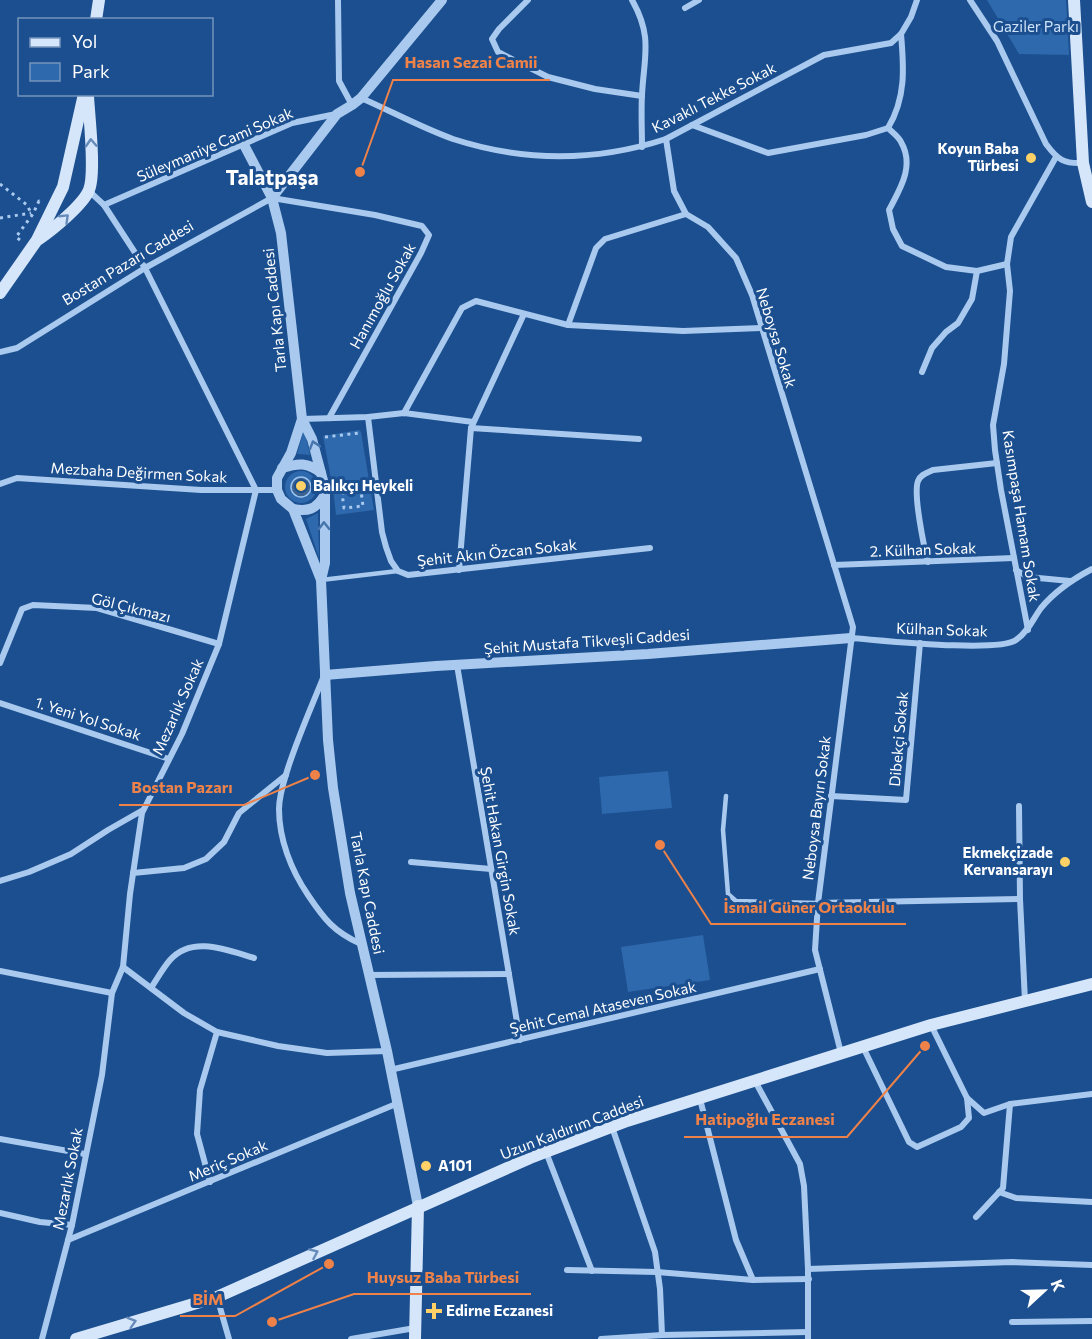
<svg xmlns="http://www.w3.org/2000/svg" width="1092" height="1339" font-family="Commissioner,sans-serif">
<style>
.green{fill:#2e69ad}
.water{fill:#3c6290;stroke:#9cc4f0;stroke-width:1.5}
.lines{fill:none;stroke-linecap:round;stroke-linejoin:round}
.path{stroke:#a9c9ee;stroke-width:3;stroke-dasharray:3 4.5;stroke-linecap:butt}
.service{stroke:#a9c9ee;stroke-width:4.5}
.minor{stroke:#a9c9ee;stroke-width:6}
.tertiary{stroke:#a9c9ee;stroke-width:10}
.secondary{stroke:#d6e6fa;stroke-width:12}
.oneway{stroke:#668bba}
.oneway2{stroke:#4674ac}
.poi-dot{fill:#ffd166;stroke:#1b4f8f;stroke-width:2}
.labels{text-anchor:middle;stroke-width:6;stroke-linejoin:round;paint-order:stroke}
.park-label{font-size:15px;fill:#cfe3fa;stroke:#1b4f8f}
.street-label{font-size:15px;fill:#fff;stroke:#1b4f8f}
.poi-label{font-size:15px;font-weight:bold;fill:#fff;stroke:#1b4f8f;text-anchor:start}
.district-label{font-size:21px;font-weight:bold;fill:#fff;stroke:#1b4f8f}
.leader{fill:none;stroke:#ee8249;stroke-width:2}
.callout-dot{fill:#ee8249;stroke:#1b4f8f;stroke-width:2}
.callout-label{font-size:16px;text-anchor:middle;font-weight:bold;fill:#ee8249;stroke:#1b4f8f;stroke-width:6;stroke-linejoin:round;paint-order:stroke}
</style>
<rect width="100%" height="100%" fill="#1b4f8f"/>
<g class="green">
<path d="M987,0H1066L1069,55L1019,54Z"/>
<path d="M304,429L310,455L297,454Z"/>
<path d="M359,430L361,432L374,510L336,515L333,489L323,436Z"/>
<circle cx="301" cy="487" r="16"/>
<path d="M318,513L319,558L306,519Z"/>
<path d="M668,771L672,808L602,814L599,777Z"/>
<path d="M703,935L710,980L628,992L621,947Z"/>
</g>
<circle class="water" cx="301" cy="487" r="10"/>
<g class="lines">
<g class="path">
<path d="M0,184L27,205L31,213"/>
<path d="M0,218L31,213"/>
<path d="M20,240L16,237L33,214L39,201L40,202"/>
<path d="M325,437L359,433"/>
<path d="M351,485L352,492L342,493L344,508L363,506L361,491L352,492"/>
<path d="M338,487L367,482"/>
</g>
<g class="service">
<path d="M321,580L398,571"/>
<path d="M726,796L723,830L728,894L736,901L818,903"/>
</g>
<g class="minor">
<path d="M338,0L339,81L352,105"/>
<path d="M528,0L499,29L492,39L498,52L548,77L595,89L642,96"/>
<path d="M632,0C653,37 644,56 642,95C641,112 642,130 642,147"/>
<path d="M970,0L997,41L1046,144C1058,160 1064,164 1083,163"/>
<path d="M685,8L699,0"/>
<path d="M361,98C391,111 422,128 453,139C524,162 595,162 666,139L824,55L891,43L901,34L911,17L917,0"/>
<path d="M692,125L768,153L866,135L888,128"/>
<path d="M888,128C892,132 899,137 901,142C915,166 900,189 889,210L893,229L902,246L946,267L977,271L1007,264"/>
<path d="M888,128C906,98 904,68 901,34"/>
<path d="M666,139L674,191L686,214L708,227L736,258L752,295L853,627L818,903L815,950L841,1053"/>
<path d="M104,205L292,123L336,114"/>
<path d="M568,325L596,248L605,239L686,214"/>
<path d="M0,352L17,348L145,268L272,198L375,215L422,226L429,235L421,253L329,418"/>
<path d="M922,372L932,348L946,332L958,323L972,299L977,271"/>
<path d="M404,413L462,308L476,301L568,325L683,331L761,328"/>
<path d="M368,417L382,532L386,547L391,561L398,571L408,575L650,548"/>
<path d="M302,419L368,417L404,413L473,422"/>
<path d="M471,428L639,439"/>
<path d="M0,484L17,478L201,490H277"/>
<path d="M928,562C924,547 913,494 918,481C921,474 927,473 933,470L997,463"/>
<path d="M834,565L1014,558"/>
<path d="M459,570L471,428L524,314"/>
<path d="M1016,570L1028,577L1070,581"/>
<path d="M1028,630L1001,490L995,450L993,425L1004,364L1010,291L1007,264L1011,237L1056,157"/>
<path d="M851,638C880,640 997,653 1016,640C1028,632 1033,619 1041,608C1055,591 1073,579 1092,569"/>
<path d="M0,663L22,609L33,605L97,608L219,644"/>
<path d="M457,665L520,1040"/>
<path d="M323,678C311,708 298,737 288,768C284,781 279,795 279,809C279,839 291,870 308,895C324,919 334,932 361,944"/>
<path d="M0,703L169,759"/>
<path d="M831,796L906,800L920,643"/>
<path d="M1019,806L1020,899L1025,1001"/>
<path d="M411,862L491,869"/>
<path d="M133,873L184,868L206,859L224,842L239,813L286,775"/>
<path d="M0,881L29,872L71,854L108,830L143,810"/>
<path d="M818,903L1020,899"/>
<path d="M123,967L184,1013L217,1032L278,1046L327,1053L387,1051"/>
<path d="M0,971L112,993"/>
<path d="M368,975L509,974"/>
<path d="M151,988C157,979 163,968 170,960C192,935 227,950 254,958"/>
<path d="M931,1025L967,1098L984,1113L1010,1104L1092,1094"/>
<path d="M863,1047L909,1142L917,1147L961,1127L969,1118L967,1098"/>
<path d="M390,1070L820,969"/>
<path d="M755,1081L800,1164L804,1186L808,1269V1339"/>
<path d="M700,1099L736,1240L753,1280L809,1279"/>
<path d="M612,1127L655,1252L660,1289L662,1335"/>
<path d="M0,1139L85,1154"/>
<path d="M546,1152L592,1271"/>
<path d="M210,1182L197,1134L200,1090L217,1032"/>
<path d="M999,1192L1016,1198L1092,1202"/>
<path d="M0,1213L40,1222L72,1225"/>
<path d="M976,1217L1003,1188L1010,1104"/>
<path d="M68,1240L396,1104"/>
<path d="M808,1269L1012,1262L1092,1265"/>
<path d="M567,1270L657,1272L753,1280"/>
<path d="M217,1297L229,1339"/>
<path d="M1012,1322L1092,1321"/>
<path d="M42,1339L72,1225L102,1075L112,993L123,967L130,894L142,813L182,734L219,644L256,490L145,268L104,205L89,191"/>
<path d="M351,1339L415,1328"/>
<path d="M601,1339L662,1335L808,1332"/>
</g>
<g class="tertiary">
<path d="M243,143L272,198L281,233L302,419L291,453L277,478V490L281,499L293,509L321,580"/>
<path d="M272,198L337,114L352,105L361,98L442,0"/>
<path d="M302,419L312,439L325,488V563L321,580L328,740L333,788L350,893L387,1051L418,1206"/>
<path d="M282,468C298,463 308,462 321,473"/>
<path d="M293,509C308,512 316,509 324,496"/>
<path d="M325,675L436,666L648,654L851,638"/>
</g>
<g class="secondary">
<path d="M1074,0L1083,163L1092,202"/>
<path d="M96,20L99,0"/>
<path d="M39,239C52,230 83,205 89,190C96,173 89,116 88,96"/>
<path d="M0,293L37,240L63,187L84,94"/>
<path d="M76,1339L217,1297L530,1158L627,1121L931,1025L1092,984"/>
<path d="M415,1339L418,1206"/>
</g>
</g>
<defs><path id="oneway-chevron" d="M-2-3.5L2.5 0L-2 3.5" fill="none" stroke-width="1.6" stroke-linecap="round" stroke-linejoin="round" transform="scale(1.5)"/></defs>
<g class="oneway">
<use href="#oneway-chevron" transform="translate(91 143) rotate(-93)"/>
<use href="#oneway-chevron" transform="translate(65 218) rotate(-44)"/>
<use href="#oneway-chevron" transform="translate(314 1253) rotate(-24)"/>
<use href="#oneway-chevron" transform="translate(132 1322) rotate(-17)"/>
</g>
<g class="oneway2">
<use href="#oneway-chevron" transform="translate(314 445) rotate(-107)"/>
<use href="#oneway-chevron" transform="translate(324 526) rotate(-91)"/>
</g>
<g class="poi-dot">
<circle cx="1031" cy="158" r="6"/>
<circle cx="301" cy="486" r="6"/>
<circle cx="1065" cy="862" r="6"/>
<circle cx="426" cy="1166" r="6"/>
<path d="M431 1302h6v6h6v6h-6v6h-6v-6h-6v-6h6z"/>
</g>
<g class="labels">
<g class="park-label">
<text x="1036" y="32">Gaziler Parkı</text>
</g>
<g class="street-label">
<text transform="translate(714 98) rotate(-27)" y="5">Kavaklı Tekke Sokak</text>
<text transform="translate(215 145) rotate(-23)" y="5">Süleymaniye Cami Sokak</text>
<text transform="translate(128 263) rotate(-31)" y="5">Bostan Pazarı Caddesi</text>
<text transform="translate(383 296) rotate(-61)" y="5">Hanımoğlu Sokak</text>
<text transform="translate(275 310) rotate(-96)" y="5">Tarla Kapı Caddesi</text>
<text transform="translate(776 338) rotate(73)" y="5">Neboysa Sokak</text>
<text transform="translate(139 473) rotate(3)" y="5">Mezbaha Değirmen Sokak</text>
<text transform="translate(1021 516) rotate(81)" y="5">Kasımpaşa Hamam Sokak</text>
<text transform="translate(923 550) rotate(-2)" y="5">2. Külhan Sokak</text>
<text transform="translate(497 553) rotate(-6)" y="5">Şehit Akın Özcan Sokak</text>
<text transform="translate(131 608) rotate(14)" y="5">Göl Çıkmazı</text>
<text transform="translate(942 630) rotate(2)" y="5">Külhan Sokak</text>
<text transform="translate(587 642) rotate(-4)" y="5">Şehit Mustafa Tikveşli Caddesi</text>
<text transform="translate(178 707) rotate(-66)" y="5">Mezarlık Sokak</text>
<text transform="translate(88 719) rotate(18)" y="5">1. Yeni Yol Sokak</text>
<text transform="translate(899 739) rotate(-85)" y="5">Dibekçi Sokak</text>
<text transform="translate(817 808) rotate(-83)" y="5">Neboysa Bayırı Sokak</text>
<text transform="translate(500 851) rotate(80)" y="5">Şehit Hakan Girgin Sokak</text>
<text transform="translate(367 893) rotate(79)" y="5">Tarla Kapı Caddesi</text>
<text transform="translate(603 1008) rotate(-13)" y="5">Şehit Cemal Ataseven Sokak</text>
<text transform="translate(572 1128) rotate(-21)" y="5">Uzun Kaldırım Caddesi</text>
<text transform="translate(228 1161) rotate(-23)" y="5">Meriç Sokak</text>
<text transform="translate(68 1179) rotate(-79)" y="5">Mezarlık Sokak</text>
</g>
<g class="poi-label">
<text x="1019" y="154" text-anchor="end">Koyun Baba<tspan x="1019" dy="17">Türbesi</tspan></text>
<text x="313" y="491">Balıkçı Heykeli</text>
<text x="1053" y="858" text-anchor="end">Ekmekçizade<tspan x="1053" dy="17">Kervansarayı</tspan></text>
<text x="438" y="1171">A101</text>
<text x="446" y="1316">Edirne Eczanesi</text>
</g>
<g class="district-label">
<text x="272" y="185">Talatpaşa</text>
</g>
</g>
<path class="leader" d="M360 172L393 80H550M315 775L244 805H119M660 845L711 924H906M925 1046L847 1137H684M272 1322L354 1294H531M329 1264L235 1316H180"/>
<g class="callout-dot">
<circle cx="360" cy="172" r="6"/>
<circle cx="315" cy="775" r="6"/>
<circle cx="660" cy="845" r="6"/>
<circle cx="925" cy="1046" r="6"/>
<circle cx="272" cy="1322" r="6"/>
<circle cx="329" cy="1264" r="6"/>
</g>
<g class="callout-label">
<text x="471" y="68">Hasan Sezai Camii</text>
<text x="182" y="793">Bostan Pazarı</text>
<text x="809" y="913">İsmail Güner Ortaokulu</text>
<text x="765" y="1125">Hatipoğlu Eczanesi</text>
<text x="443" y="1283">Huysuz Baba Türbesi</text>
<text x="208" y="1305">BİM</text>
</g>
<rect x="18" y="18" width="195" height="78" fill="#1b4f8f" stroke="#7695bc" stroke-width="1.5"/>
<rect x="30" y="38" width="30" height="9" fill="#d6e6fa" stroke="#7695bc" stroke-width="1.5"/>
<text x="72" y="48" font-size="18" fill="#ffffff">Yol</text>
<rect x="30" y="63" width="30" height="18" fill="#2e69ad" stroke="#7695bc" stroke-width="1.5"/>
<text x="72" y="78" font-size="18" fill="#ffffff">Park</text>
<g transform="translate(1044 1291) rotate(68)" stroke="#1b4f8f" stroke-width="4.5" paint-order="stroke">
<path d="M0-4.5L10 22L0 15L-10 22Z" fill="#ffffff"/>
<text y="-9" font-size="16" font-weight="bold" text-anchor="middle" fill="#ffffff">K</text>
</g>
</svg>
